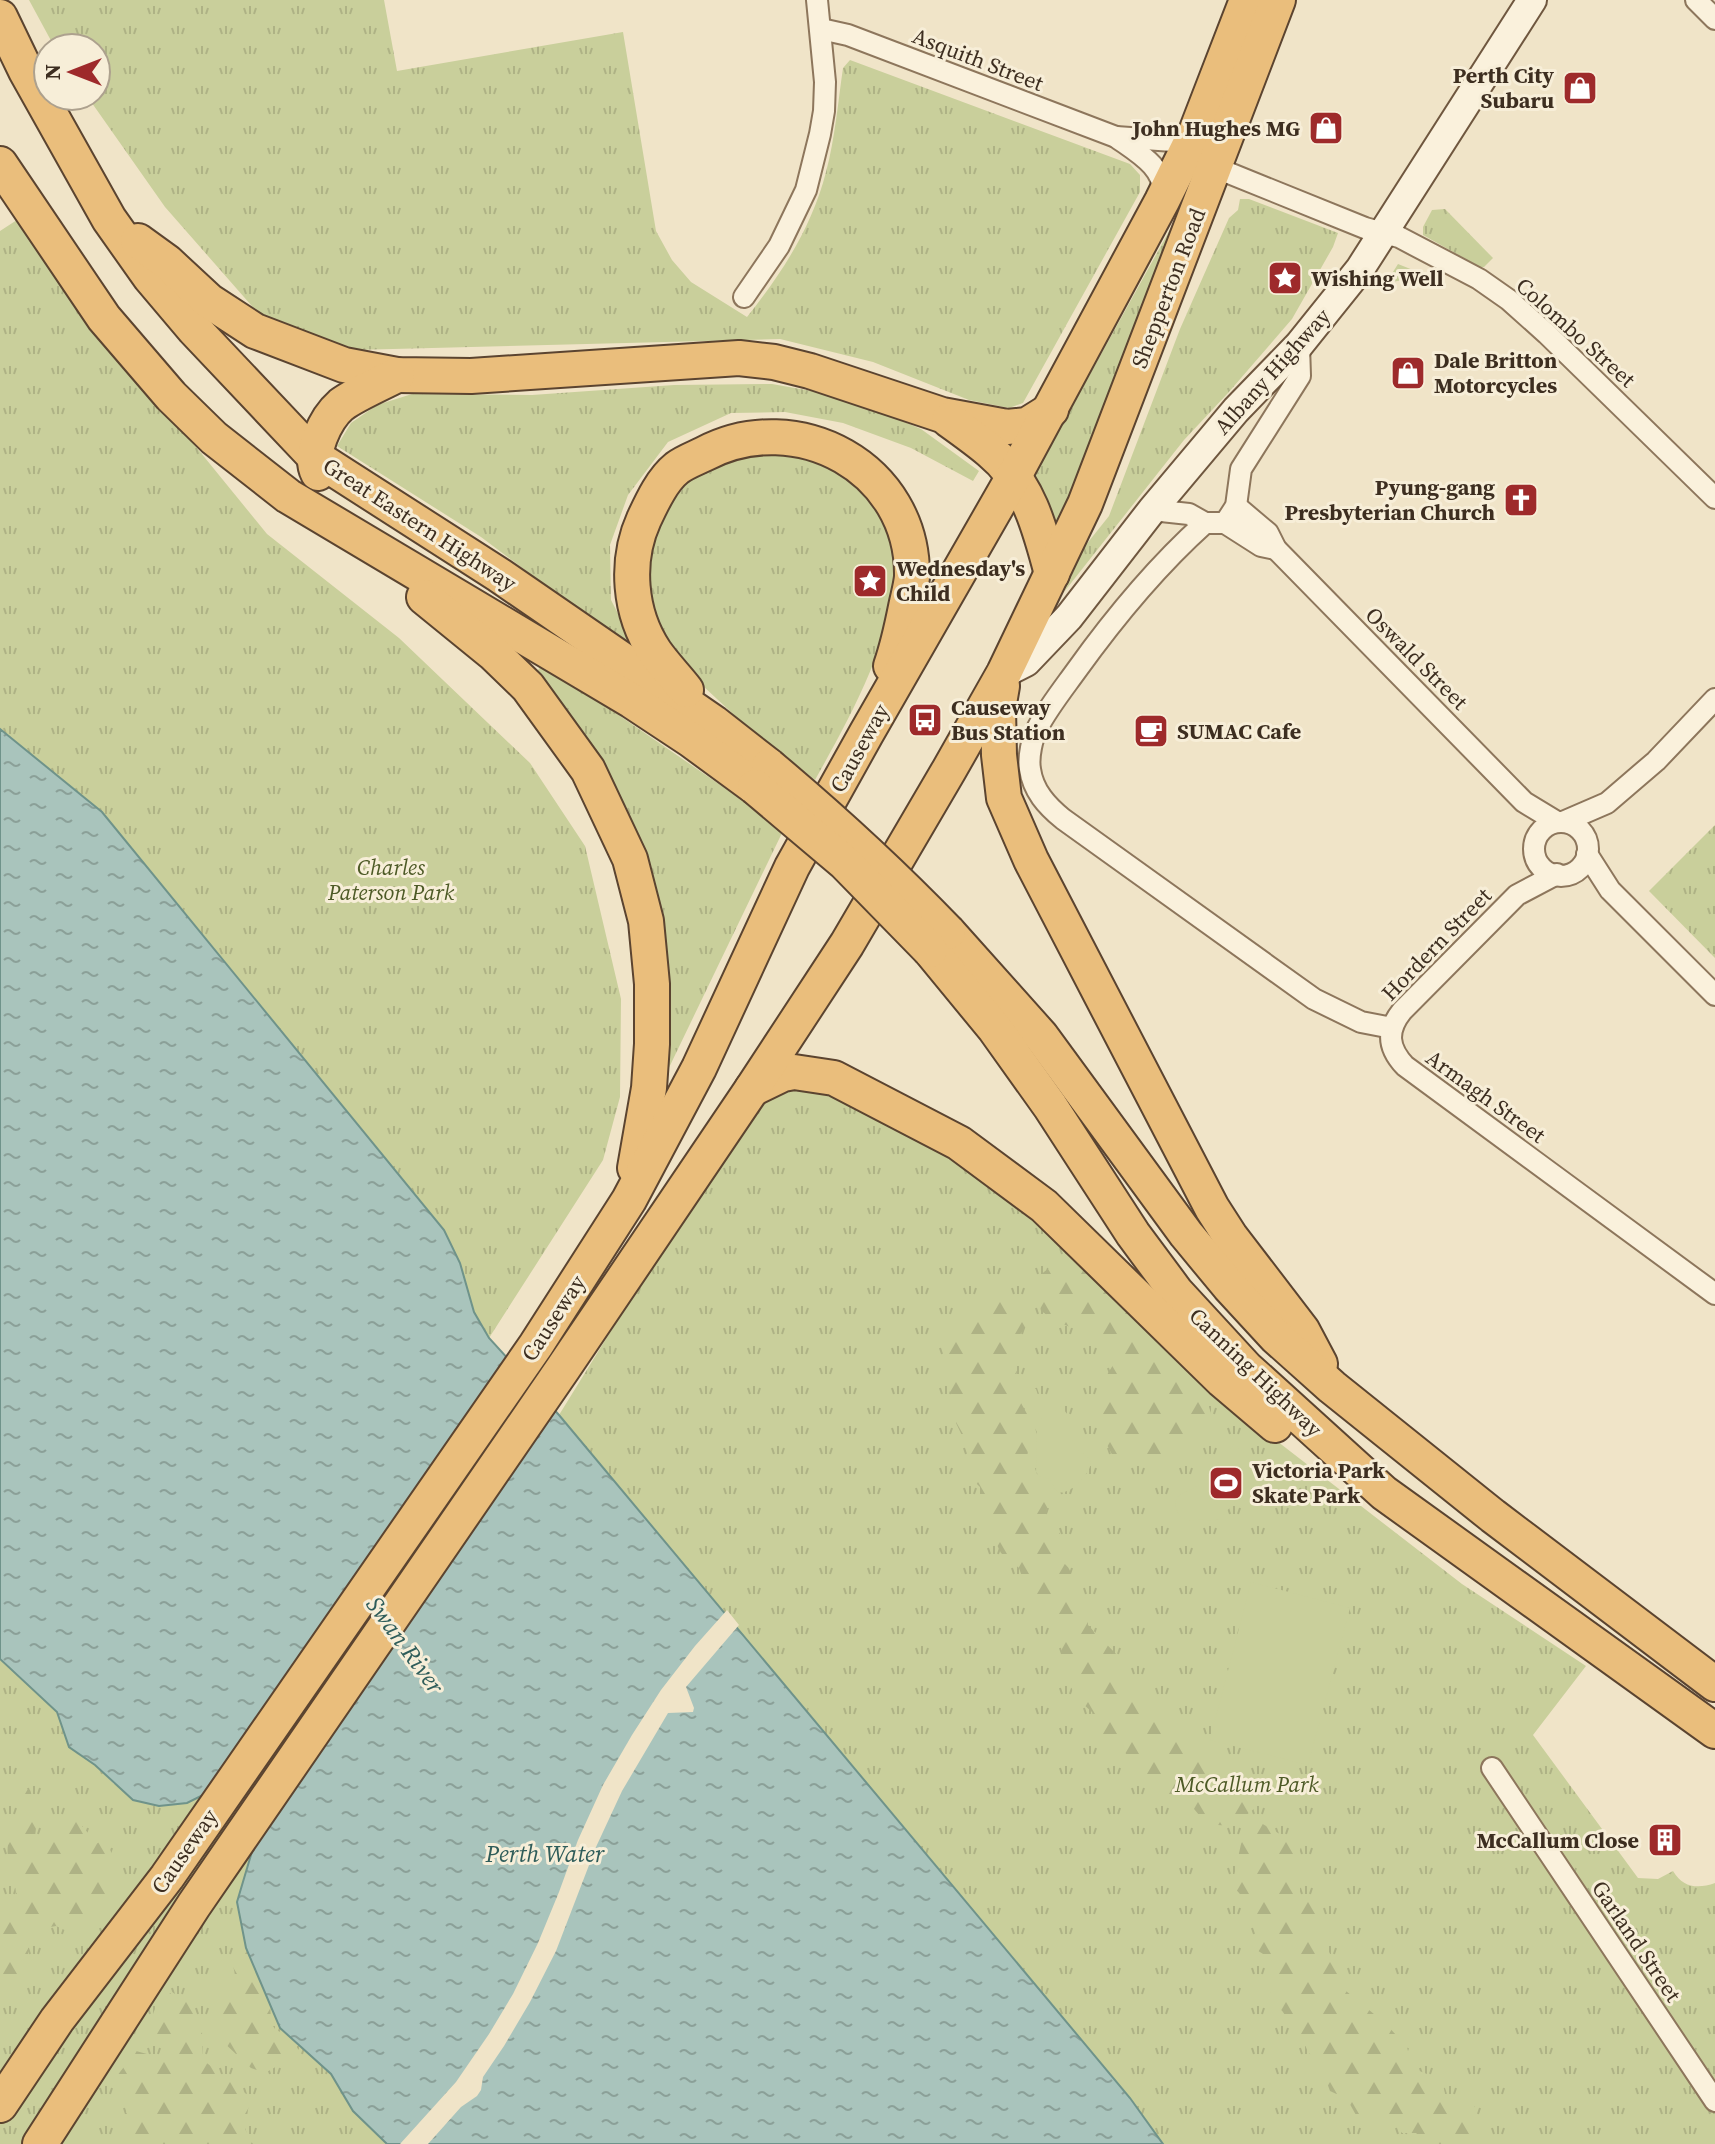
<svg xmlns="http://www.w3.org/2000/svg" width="1715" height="2144" font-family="'Source Serif 4',serif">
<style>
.grass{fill:url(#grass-tufts)}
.forest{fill:url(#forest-firs)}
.pitch{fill:#c9cf9b}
.water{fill:url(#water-ripples);stroke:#6f938a;stroke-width:2}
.pier{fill:#f0e4c8}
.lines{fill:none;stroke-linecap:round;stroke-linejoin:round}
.minor-casing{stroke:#8d765c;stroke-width:24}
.secondary-casing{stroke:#6f573f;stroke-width:32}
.trunk-casing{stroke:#5b4430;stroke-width:38}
.minor{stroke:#faf1dc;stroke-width:20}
.secondary{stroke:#faf1dc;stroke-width:28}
.trunk{stroke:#eabe7c;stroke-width:34}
.trunk-bridge-casing{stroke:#5b4430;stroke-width:38;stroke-linecap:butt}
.trunk-bridge{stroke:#eabe7c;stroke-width:34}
.labels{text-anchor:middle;stroke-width:6;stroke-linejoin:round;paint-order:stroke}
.street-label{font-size:22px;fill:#3d2e20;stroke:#f7eed8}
.poi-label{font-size:22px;font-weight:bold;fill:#3d2e20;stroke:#f7eed8;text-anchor:start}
.park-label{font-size:22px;font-style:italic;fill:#4d5a26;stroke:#f7eed8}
.water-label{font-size:24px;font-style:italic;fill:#2f5d5a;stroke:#f7eed8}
</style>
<defs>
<pattern id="grass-tufts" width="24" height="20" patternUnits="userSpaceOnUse" patternTransform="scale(2)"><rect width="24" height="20" fill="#c9cf9b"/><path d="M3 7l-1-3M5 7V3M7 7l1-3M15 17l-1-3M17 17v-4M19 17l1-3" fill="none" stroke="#aeb285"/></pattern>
<pattern id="forest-firs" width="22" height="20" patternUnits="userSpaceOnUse" patternTransform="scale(2)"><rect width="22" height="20" fill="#c9cf9b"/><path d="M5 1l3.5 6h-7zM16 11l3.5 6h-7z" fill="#aeb285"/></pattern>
<pattern id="water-ripples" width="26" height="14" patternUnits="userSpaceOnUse" patternTransform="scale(2)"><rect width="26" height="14" fill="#a9c4bc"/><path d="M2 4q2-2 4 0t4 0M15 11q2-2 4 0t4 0" fill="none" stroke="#8ba098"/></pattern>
</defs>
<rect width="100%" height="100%" fill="#f0e4c8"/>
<g class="grass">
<path d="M29,0H384L397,71L623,32L656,231L672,260L691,282L747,317C782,273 812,227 826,172C835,138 838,102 843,68L850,60L1130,164L1140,175V192L1023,403L1009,408L969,400L873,362L780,339L354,350L258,313L165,207L87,96H96V48H55Z"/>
<path d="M1240,199H1249L1338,233L1333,247L1292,319L1228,393L1184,440L1064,592L1085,546L1109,516L1180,329L1229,218L1238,210Z"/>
<path d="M1445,209L1493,258L1484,267H1480L1423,235V227L1432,210Z"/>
<path d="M1180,217L1060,535L1031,481L1173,224Z"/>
<path d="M20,218L87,313L267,534L399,638L530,763L585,846L621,999L620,1097L603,1160L489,1338L474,1312L460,1263L444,1230L102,812L0,729V231Z"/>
<path d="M1398,264L1433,278L1430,285L1415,278L1386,283Z"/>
<path d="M772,384L846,397L921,429L979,471L973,481L911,448L843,423L785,412L731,413L668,442L628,495L610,545L611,600L640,656L481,537L337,446L351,423L377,405L412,394L532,395L674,385Z"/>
<path d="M763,448C780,451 800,451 817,457C830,461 855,484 864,494C873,505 882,517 887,530C916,604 850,717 815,780L745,725L689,673L663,638L652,607L647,562L662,515L689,481L726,457Z"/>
<path d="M543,663L745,802L782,833L664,1078L660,936L533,677Z"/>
<path d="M1715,825V958L1649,891Z"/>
<path d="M798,1084L819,1087L971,1167L1043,1216L1273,1438L1462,1584L1586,1666L1533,1735L1638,1878L1658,1879L1673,1871C1683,1888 1698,1889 1715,1883V2144H1163L1130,2098L559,1415L727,1143L770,1095Z"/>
<path d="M0,1659L57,1712L69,1747L95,1765L114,1784L223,1785L242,1803L256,1838L280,2028L331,2074L353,2111L387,2144H0Z"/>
</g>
<g class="forest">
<path d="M1061,1260L1078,1263L1145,1321L1142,1333L1151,1352L1165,1358L1189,1372L1191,1382L1206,1398L1211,1413L1208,1431L1184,1454L1154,1466L1114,1458C1090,1415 1089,1399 1118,1358L1105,1346L1090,1342L1086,1333L1060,1323L1041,1311C1034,1279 1033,1278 1061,1260Z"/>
<path d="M1004,1292L1030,1308V1322L1014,1342V1357L1017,1371L1014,1390L1027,1414L1020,1427L1029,1437L1026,1473L1050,1484L1046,1516L1057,1525L1060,1534L1051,1553C1072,1569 1072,1567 1072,1594L1088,1604V1625L1116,1654L1120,1669L1137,1686L1143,1703L1203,1756L1211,1759L1255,1791V1808L1233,1826L1218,1825L1199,1815L1190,1804L1177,1797L1160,1795L1154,1776C1130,1772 1134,1760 1120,1747C1114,1741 1105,1737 1097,1732L1092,1712L1075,1697L1061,1660L1062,1642C1059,1638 1054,1635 1052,1631C1041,1613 1056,1610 1029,1597L1019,1568L1001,1553L980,1511V1487L975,1482L967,1446L956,1423L954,1400L950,1391L944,1362L943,1346L947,1329L976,1320L988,1297Z"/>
<path d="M19,1790H30C37,1810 39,1831 31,1850L41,1861L60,1819L72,1814L88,1833L92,1846L105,1839L113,1856L105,1867L107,1876L125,1878L121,1891C100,1901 85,1915 71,1933L56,1926L39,1929L28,1945V1981L15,1994L0,1992C0,1978 0,1939 1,1929C4,1919 12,1911 15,1900C18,1887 12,1875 9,1863C5,1845 10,1822 23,1810Z"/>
<path d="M1261,1823L1283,1836L1302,1844L1296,1861L1300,1879V1897L1318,1905L1320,1935L1337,1967L1340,1986L1386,2024L1407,2047L1412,2068L1442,2080L1445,2094L1473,2100L1478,2119V2144H1428L1416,2133H1402L1390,2118L1356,2115L1347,2099L1330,2091L1321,2066L1308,2052L1300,2033L1287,2026C1285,2010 1284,2015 1276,2003C1267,1990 1267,1972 1268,1957L1255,1949C1256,1914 1255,1911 1232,1885L1243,1835Z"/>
<path d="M236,1946C255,1950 258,1964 258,1982H264L270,1999L271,2023L275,2029L285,2035L301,2052L294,2064L279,2065L265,2073L251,2068L221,2040L214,2029L216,1990L235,1975L232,1960Z"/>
<path d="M172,1992L194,2007L202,2031L203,2060L250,2097L245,2129L253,2144H150L146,2135L134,2139L122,2123L130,2102L122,2093L117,2076L136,2051L158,2057L166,2041L152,2036C150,2014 154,2004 172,1992Z"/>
</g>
<g class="pitch">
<path d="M1026,1387L1036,1389L1040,1401L1051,1413L1061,1406L1081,1432L1072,1440C1073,1442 1078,1449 1079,1451C1082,1454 1088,1456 1090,1460C1096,1469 1066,1500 1057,1491C1053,1488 1053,1483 1050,1479L1039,1476L1036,1472L1037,1432L1034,1427L1042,1419L1034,1406L1024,1399V1390Z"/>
<path d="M1234,1444C1248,1456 1255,1463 1257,1482L1251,1483L1221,1518C1214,1522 1212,1520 1204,1520C1195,1519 1190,1523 1181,1517C1164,1492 1190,1494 1201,1483Z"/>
<path d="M1251,1582L1350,1608L1308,1765L1210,1740Z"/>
</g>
<path class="water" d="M0,729L102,812L444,1230L460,1263L474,1312L489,1338L559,1415L1130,2098L1163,2144H387L353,2111L331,2074L280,2028L246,1948L237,1902L256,1838L242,1803L223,1785L187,1803L159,1806L133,1800L95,1765L69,1747L57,1712L0,1659Z"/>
<path class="pier" d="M727,1610L739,1625L686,1687L694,1708L693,1712L668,1713L622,1791L596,1847L556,1951L530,2002L504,2046L483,2077L481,2090L477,2096L461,2107L428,2144H400L456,2082L489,2034L513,1994L538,1943L559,1892L578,1840L603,1785L632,1735L661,1690L695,1646Z"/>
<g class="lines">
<g class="minor-casing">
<g id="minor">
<path d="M1696,0L1715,19"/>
<path d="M821,29L848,35L1116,137C1137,152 1167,168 1163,197"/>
<path d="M1116,137L1173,141L1184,139L1196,132"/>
<path d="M1214,167L1365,228L1399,237L1479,279L1509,300L1547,334L1715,498"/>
<path d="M744,297L779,246L806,190L820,134L824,111L825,82L817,0"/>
<path d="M1236,506L1268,533L1276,549L1524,802L1557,822"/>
<path d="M1152,510L1189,514L1205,523H1225L1236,506L1241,469L1300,376L1299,345"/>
<path d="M1205,523C1156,567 1114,618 1076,671C1063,689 1048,708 1038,727C1032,738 1028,757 1030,769C1033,791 1047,806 1063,819L1314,999L1361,1022L1392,1028"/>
<path d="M1225,523L1261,546L1276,549"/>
<path d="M1563,822L1607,803L1656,761L1715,699"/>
<circle cx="1561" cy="849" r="27"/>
<path d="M1587,854L1610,890L1715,995"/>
<path d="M1557,874L1517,895L1402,1011C1386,1031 1388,1048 1405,1066L1715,1294"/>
<path d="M1492,1768L1715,2101"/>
</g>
</g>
<g class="secondary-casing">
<path id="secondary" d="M1004,673L1026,662L1069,617L1152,510L1236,410L1299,345L1360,269L1532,0"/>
</g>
<g class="trunk-casing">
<g id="trunk">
<path d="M0,17L26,71L109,219L150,277L194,329L315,457L499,575L714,723L769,766"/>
<path d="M0,164L104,318L171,396L214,438L288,496L632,701L691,740L755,787"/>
<path d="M138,241L167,262L209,301L255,331L344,365L397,375L471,376L739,358L774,362L810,371L942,415L1007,427L1027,425L1051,410"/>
<path d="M949,420C963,430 977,440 990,451C1028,482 1040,528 1052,574"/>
<path d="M318,473C308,454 326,418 341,405C352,396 383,382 397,375"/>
<path d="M424,597L494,654L528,687L588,770L630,859L646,921L652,984V1044L649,1088L635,1168"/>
<path d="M1002,686L998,709L999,755L1004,798L1031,860L1212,1208L1230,1236L1302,1330L1320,1364"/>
<path d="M686,690C676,677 664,665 655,652C629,613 625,561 644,519C652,502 662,480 677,468C685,462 696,458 704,454C797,405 914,468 912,577C911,587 908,597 906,607C902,627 898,646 891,666"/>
<path d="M948,932L1041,1036L1186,1234L1229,1286L1276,1337L1332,1387L1493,1516L1715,1684"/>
<path d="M930,950L995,1029L1050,1106L1133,1234L1176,1292L1246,1368L1384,1493L1715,1731"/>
<path d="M752,1089L783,1074L794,1072L834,1078L959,1143L1044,1206L1222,1380L1275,1425"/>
<path d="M0,2105L57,2020L167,1877L536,1345L629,1200L699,1068L792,867L866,734L1014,476L1162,201L1196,132L1247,0"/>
<path d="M40,2144L194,1905L564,1367L752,1089L847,944L949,770L1004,673L1085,504L1278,0"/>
</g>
</g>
<use href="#minor" class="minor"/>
<use href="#secondary" class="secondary"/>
<use href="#trunk" class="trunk"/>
<g class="trunk-bridge-casing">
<g id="trunk-bridge">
<path d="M769,766C831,818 891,873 948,932"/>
<path d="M755,787L845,863L930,950"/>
</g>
</g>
<use href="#trunk-bridge" class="trunk-bridge"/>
</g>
<defs>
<g id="shop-square" transform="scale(1.8)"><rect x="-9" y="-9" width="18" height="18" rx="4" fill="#9e2a2b" stroke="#f7eed8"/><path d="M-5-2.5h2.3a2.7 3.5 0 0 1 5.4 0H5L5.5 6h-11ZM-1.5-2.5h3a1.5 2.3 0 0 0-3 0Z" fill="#fff"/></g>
<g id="sight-square" transform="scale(1.8)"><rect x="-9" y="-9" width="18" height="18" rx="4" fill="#9e2a2b" stroke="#f7eed8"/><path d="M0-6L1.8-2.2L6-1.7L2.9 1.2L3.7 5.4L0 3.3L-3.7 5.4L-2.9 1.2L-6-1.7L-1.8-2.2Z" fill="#fff"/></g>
<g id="church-square" transform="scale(1.8)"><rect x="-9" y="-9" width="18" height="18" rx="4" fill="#9e2a2b" stroke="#f7eed8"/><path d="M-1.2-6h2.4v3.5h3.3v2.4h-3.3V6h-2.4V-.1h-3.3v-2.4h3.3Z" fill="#fff"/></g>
<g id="bus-square" transform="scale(1.8)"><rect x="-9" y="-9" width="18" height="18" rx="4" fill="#9e2a2b" stroke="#f7eed8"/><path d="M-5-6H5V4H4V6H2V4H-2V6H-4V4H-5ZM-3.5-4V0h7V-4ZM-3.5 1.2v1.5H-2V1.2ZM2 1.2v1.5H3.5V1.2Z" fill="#fff"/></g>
<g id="cafe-square" transform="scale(1.8)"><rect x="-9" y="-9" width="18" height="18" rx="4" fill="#9e2a2b" stroke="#f7eed8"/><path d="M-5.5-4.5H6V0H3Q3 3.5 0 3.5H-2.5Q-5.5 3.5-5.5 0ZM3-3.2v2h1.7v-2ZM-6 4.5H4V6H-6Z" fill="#fff"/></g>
<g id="stadium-square" transform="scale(1.8)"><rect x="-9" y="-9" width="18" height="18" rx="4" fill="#9e2a2b" stroke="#f7eed8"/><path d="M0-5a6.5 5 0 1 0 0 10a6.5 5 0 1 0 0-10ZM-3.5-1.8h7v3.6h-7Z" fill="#fff"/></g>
<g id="building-square" transform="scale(1.8)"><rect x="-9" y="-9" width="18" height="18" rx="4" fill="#9e2a2b" stroke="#f7eed8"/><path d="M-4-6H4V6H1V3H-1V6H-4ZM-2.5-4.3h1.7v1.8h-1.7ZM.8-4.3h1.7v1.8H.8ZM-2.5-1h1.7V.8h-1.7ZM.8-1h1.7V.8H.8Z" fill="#fff"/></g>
</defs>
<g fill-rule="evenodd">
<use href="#shop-square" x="1580" y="88"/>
<use href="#shop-square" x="1326" y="128"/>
<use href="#sight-square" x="1285" y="278"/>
<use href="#shop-square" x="1408" y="373"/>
<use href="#church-square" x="1521" y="500"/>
<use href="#sight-square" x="870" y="581"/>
<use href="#bus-square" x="925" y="720"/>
<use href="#cafe-square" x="1151" y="731"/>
<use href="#stadium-square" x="1226" y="1483"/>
<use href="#building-square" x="1665" y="1840"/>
</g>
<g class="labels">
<g class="street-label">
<text transform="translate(978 59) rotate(21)" y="8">Asquith Street</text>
<text transform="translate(1168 288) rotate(-69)" y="8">Shepperton Road</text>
<text transform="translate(1576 332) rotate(42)" y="8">Colombo Street</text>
<text transform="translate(1272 371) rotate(-48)" y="8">Albany Highway</text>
<text transform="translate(420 524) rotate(33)" y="8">Great Eastern Highway</text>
<text transform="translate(1417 658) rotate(45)" y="8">Oswald Street</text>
<text transform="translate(859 748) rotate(-61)" y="8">Causeway</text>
<text transform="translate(1436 944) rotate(-46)" y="8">Hordern Street</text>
<text transform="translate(1486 1096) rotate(36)" y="8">Armagh Street</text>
<text transform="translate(553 1318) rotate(-57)" y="8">Causeway</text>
<text transform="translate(1256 1372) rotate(44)" y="8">Canning Highway</text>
<text transform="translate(184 1851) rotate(-55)" y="8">Causeway</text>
<text transform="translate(1637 1941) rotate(56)" y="8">Garland Street</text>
</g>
<g class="poi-label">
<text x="1554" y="83" text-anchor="end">Perth City<tspan x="1554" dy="25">Subaru</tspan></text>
<text x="1300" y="136" text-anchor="end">John Hughes MG</text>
<text x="1311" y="286">Wishing Well</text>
<text x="1434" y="368">Dale Britton<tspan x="1434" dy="25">Motorcycles</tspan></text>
<text x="1495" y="495" text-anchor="end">Pyung-gang<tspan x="1495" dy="25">Presbyterian Church</tspan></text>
<text x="896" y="576">Wednesday's<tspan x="896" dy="25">Child</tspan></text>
<text x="951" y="715">Causeway<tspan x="951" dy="25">Bus Station</tspan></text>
<text x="1177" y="739">SUMAC Cafe</text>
<text x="1252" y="1478">Victoria Park<tspan x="1252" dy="25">Skate Park</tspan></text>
<text x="1639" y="1848" text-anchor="end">McCallum Close</text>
</g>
<g class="park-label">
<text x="391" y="875">Charles<tspan x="391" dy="25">Paterson Park</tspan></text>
<text x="1247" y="1792">McCallum Park</text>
</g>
<g class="water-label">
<text transform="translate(405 1645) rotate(54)" y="8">Swan River</text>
<text x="545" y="1862">Perth Water</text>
</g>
</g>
<g transform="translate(72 72) rotate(270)"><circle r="38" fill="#f7eed8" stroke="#ada18e" stroke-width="2"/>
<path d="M0-6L14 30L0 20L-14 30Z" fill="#9e2a2b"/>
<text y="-12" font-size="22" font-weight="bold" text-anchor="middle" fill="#3d2e20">N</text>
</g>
</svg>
